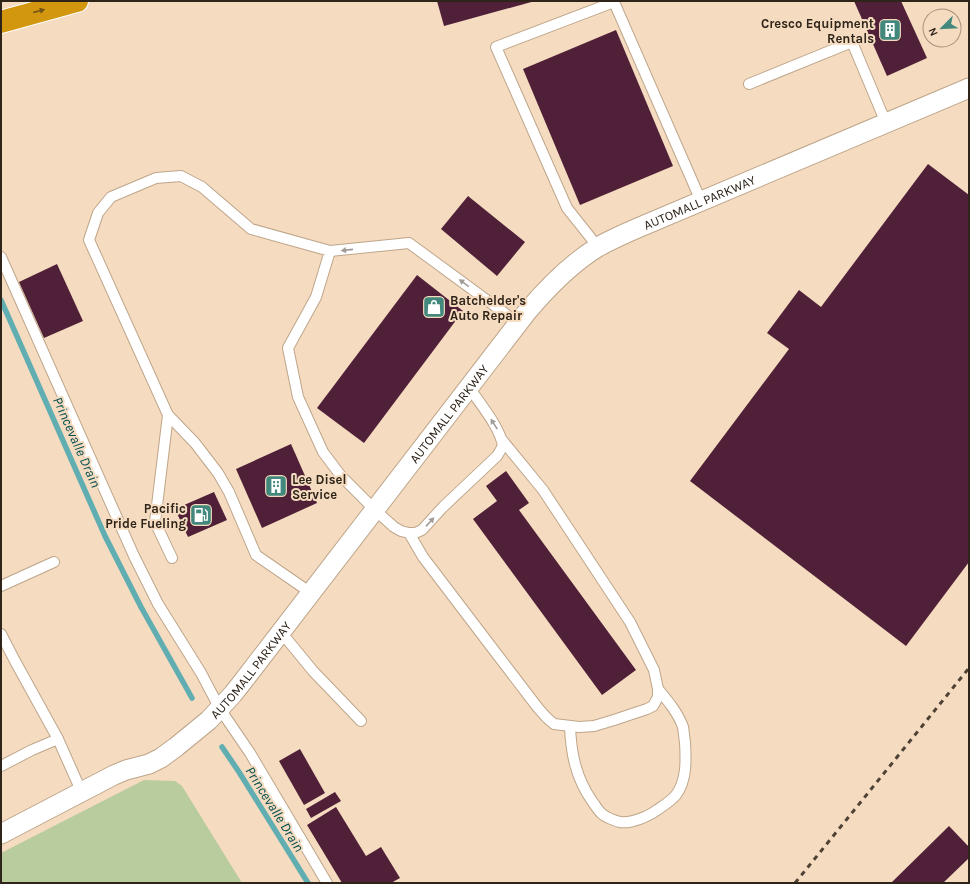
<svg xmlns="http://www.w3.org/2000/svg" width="970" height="884" font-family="Karla,sans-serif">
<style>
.green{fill:#b9cc9e}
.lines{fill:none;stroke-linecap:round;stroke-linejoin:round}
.stream{stroke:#60aeb1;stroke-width:5.5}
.building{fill:#4f2038}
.service-casing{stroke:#bea68b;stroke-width:12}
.minor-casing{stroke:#bea68b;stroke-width:21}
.motorway-casing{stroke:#fff;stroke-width:24}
.service{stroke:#fff;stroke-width:10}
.minor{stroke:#fff;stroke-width:19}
.motorway{stroke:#d2970f;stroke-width:22}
.rail{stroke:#4e4235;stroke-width:3;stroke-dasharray:5 5;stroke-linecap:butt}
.oneway{fill:#705216}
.oneway2{fill:#a19c98}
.labels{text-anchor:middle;stroke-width:4;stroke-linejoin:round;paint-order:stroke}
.poi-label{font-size:13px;font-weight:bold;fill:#2e241a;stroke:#f5dbbf;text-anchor:end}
.street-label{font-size:13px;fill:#2e241a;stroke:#f5dbbf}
.water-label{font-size:14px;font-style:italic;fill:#034d50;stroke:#f5dbbf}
</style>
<rect width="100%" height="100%" fill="#f5dbbf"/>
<path class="green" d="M144,780L175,781L182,786L242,883H1V853Z"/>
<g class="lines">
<g class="stream">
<path d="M1,300L105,536L141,607L192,698"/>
<path d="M222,747L239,772L308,883"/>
</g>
</g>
<g class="building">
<path d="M437,1H535L444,26Z"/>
<path d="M854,1H901L927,58L887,76Z"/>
<path d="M616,30L673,166L580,205L523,69Z"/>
<path d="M928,164L969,195V562L906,646L690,481L789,349L767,333L799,290L821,307Z"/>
<path d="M468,196L525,242L497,276L441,229Z"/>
<path d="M57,264L83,321L44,338L19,282Z"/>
<path d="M417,275L463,311L364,443L317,408Z"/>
<path d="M291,444L317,503L262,528L236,469Z"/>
<path d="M506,471L529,503L519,510L636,670L602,695L473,519L497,501L486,486Z"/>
<path d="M214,492L227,520L188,537L175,509Z"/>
<path d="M300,749L325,793L304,805L279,761Z"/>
<path d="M335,792L341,801L311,818L306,809Z"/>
<path d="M336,807L366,856L381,847L400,878L391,883H342L307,825Z"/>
<path d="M949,826L969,847V858L943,883H891Z"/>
</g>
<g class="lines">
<g class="service-casing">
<g id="service">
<path d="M749,84L852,42L886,123"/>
<path d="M598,247L567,208L496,47L614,2L701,201"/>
<path d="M330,251L409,243L518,323"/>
<path d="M1,257L134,556L158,604L201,673L220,709L250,753L327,883"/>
<path d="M168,415L155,522L172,558"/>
<path d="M409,533L423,557L496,653L538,708L547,718L554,724L579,727L594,726L614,720L647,709L653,706L658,697V689L654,670L630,622L543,490L502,440"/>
<path d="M1,586L54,562"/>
<path d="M311,593L256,555L229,492L218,473L195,443L168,415L89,240L98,213L111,197L156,178L181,176L202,187L251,229L330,251L316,297L288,348L298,397L323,452L341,476L375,510L394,527L401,531L409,533H415L422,530L443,507L497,456L503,446C500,427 480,404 469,387"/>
<path d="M281,632L313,671L361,721"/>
<path d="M1,634L15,661L58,739"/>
<path d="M570,726C571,754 576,778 592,801C595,805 598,810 601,813C605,817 615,821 620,822C631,824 649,816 657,810C663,806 671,801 676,795C687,780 686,760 685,742C684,738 684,732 683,727C678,713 668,701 658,689"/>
<path d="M1,766L32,750L58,739L82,793"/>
</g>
</g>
<g class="minor-casing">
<g id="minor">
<path id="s1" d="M1,834L114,775L126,770L149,764L161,758L176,747L209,720L233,694L244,680L526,313C547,288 570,264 598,247C612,239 626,233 640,227L969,88"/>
</g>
</g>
<g class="motorway-casing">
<path id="motorway" d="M1,22L77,1"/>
</g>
<use href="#service" class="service"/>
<use href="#minor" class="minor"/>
<use href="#motorway" class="motorway"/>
<path class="rail" d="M795,883L847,819L969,668"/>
</g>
<defs><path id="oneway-solid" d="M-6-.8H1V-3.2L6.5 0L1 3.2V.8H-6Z"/></defs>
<use class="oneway" href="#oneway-solid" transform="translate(39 11) rotate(-15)"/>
<g class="oneway2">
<use href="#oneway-solid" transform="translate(347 250) rotate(174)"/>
<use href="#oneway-solid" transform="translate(464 283) rotate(-144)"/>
<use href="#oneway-solid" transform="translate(494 424) rotate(-123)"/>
<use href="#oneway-solid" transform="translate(430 522) rotate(-47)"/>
</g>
<defs>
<g id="building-square" transform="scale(1.15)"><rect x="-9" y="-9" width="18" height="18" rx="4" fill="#43887d" stroke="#f5dbbf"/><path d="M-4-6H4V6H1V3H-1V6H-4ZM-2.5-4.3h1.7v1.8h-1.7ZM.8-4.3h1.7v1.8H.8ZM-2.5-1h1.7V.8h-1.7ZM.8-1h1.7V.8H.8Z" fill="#fff"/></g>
<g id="shop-square" transform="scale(1.15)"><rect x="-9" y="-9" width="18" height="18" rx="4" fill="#43887d" stroke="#f5dbbf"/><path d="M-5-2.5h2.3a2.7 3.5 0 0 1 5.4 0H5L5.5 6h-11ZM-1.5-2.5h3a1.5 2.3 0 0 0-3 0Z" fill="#fff"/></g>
<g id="fuel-square" transform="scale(1.15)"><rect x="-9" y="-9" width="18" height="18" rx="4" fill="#43887d" stroke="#f5dbbf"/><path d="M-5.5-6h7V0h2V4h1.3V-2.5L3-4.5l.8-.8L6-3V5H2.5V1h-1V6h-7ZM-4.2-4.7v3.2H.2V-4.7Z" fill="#fff"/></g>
</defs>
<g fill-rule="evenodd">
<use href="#building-square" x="890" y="30"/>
<use href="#shop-square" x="434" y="307"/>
<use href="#building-square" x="276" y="486"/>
<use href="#fuel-square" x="201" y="515"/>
</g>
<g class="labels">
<g class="poi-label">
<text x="874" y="28">Cresco Equipment<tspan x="874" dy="15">Rentals</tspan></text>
<text x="450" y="305" text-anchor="start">Batchelder's<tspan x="450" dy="15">Auto Repair</tspan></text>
<text x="292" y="484" text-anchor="start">Lee Disel<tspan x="292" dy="15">Service</tspan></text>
<text x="186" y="513">Pacific<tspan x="186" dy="15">Pride Fueling</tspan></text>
</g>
<g class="street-label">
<text dy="5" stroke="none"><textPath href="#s1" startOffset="964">AUTOMALL PARKWAY</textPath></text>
<text dy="5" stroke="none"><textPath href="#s1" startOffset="628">AUTOMALL PARKWAY</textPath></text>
<text dy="5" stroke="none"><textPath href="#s1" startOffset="304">AUTOMALL PARKWAY</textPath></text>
</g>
<g class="water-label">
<text transform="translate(77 442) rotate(66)" y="5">Princevalle Drain</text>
<text transform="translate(275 809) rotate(58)" y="5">Princevalle Drain</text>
</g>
</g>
<rect width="970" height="884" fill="none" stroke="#2e241a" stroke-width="4"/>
<g transform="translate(942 28) rotate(246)"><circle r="19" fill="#f5dbbf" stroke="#a5927d"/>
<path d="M0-3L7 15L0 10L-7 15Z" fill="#43887d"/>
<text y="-6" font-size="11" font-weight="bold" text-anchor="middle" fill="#2e241a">N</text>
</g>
</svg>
